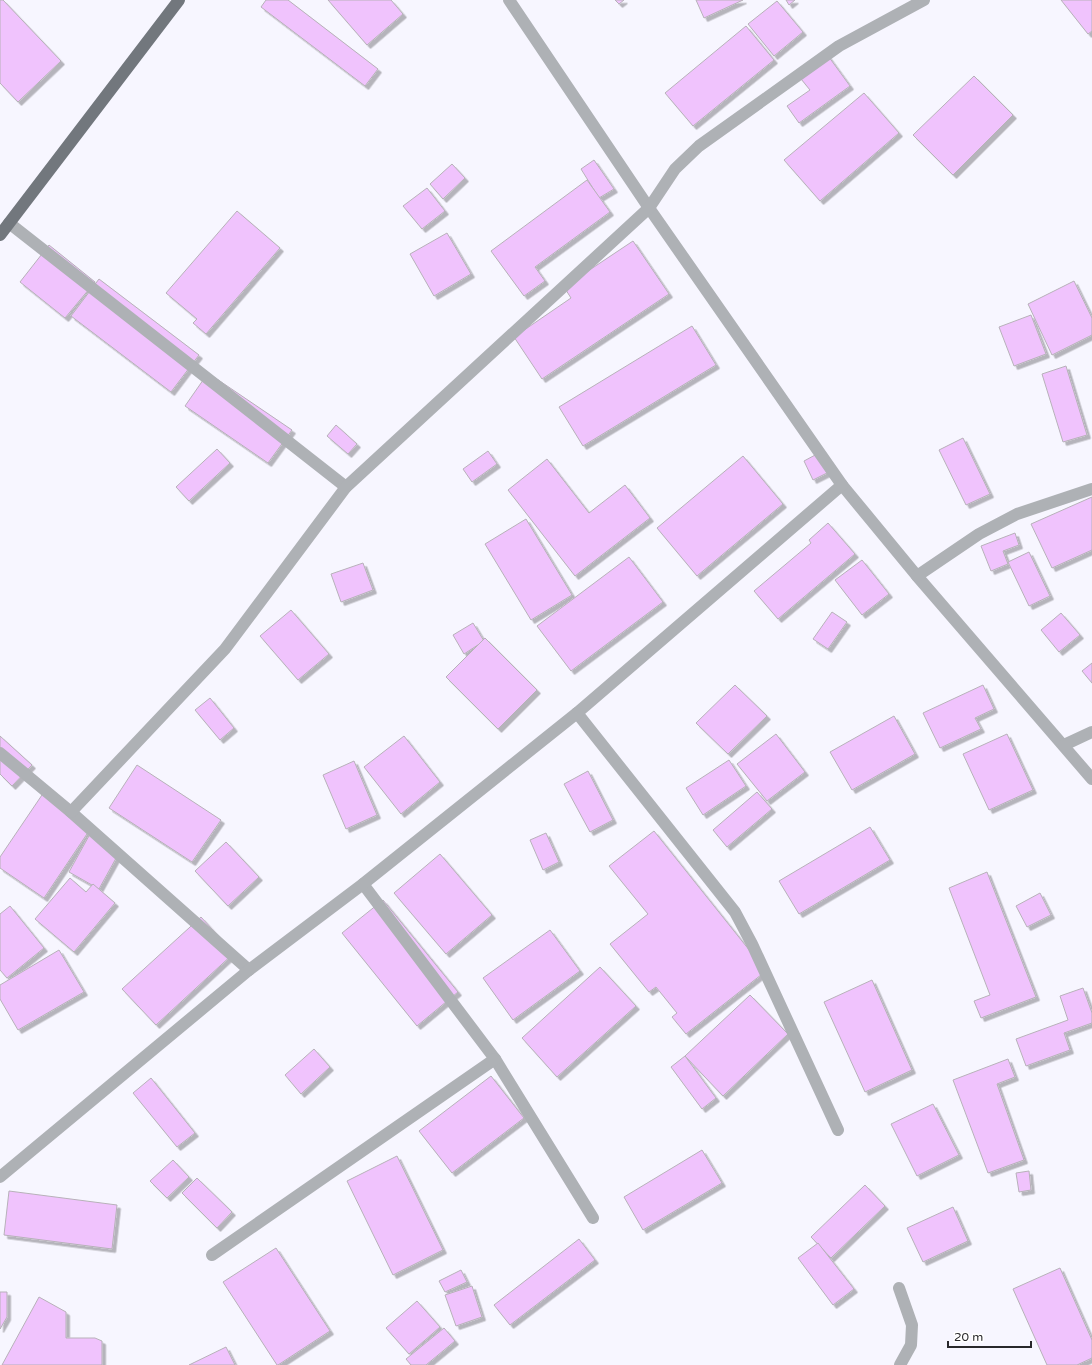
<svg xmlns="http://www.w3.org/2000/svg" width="1092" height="1365" font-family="'Varela Round',sans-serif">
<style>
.building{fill:#f0c3fd;stroke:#b7b1b9;filter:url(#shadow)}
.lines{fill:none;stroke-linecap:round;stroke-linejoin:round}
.minor{stroke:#aeb1b5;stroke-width:12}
.major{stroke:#72777d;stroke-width:12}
</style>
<defs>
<filter id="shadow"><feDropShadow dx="3.5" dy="3.5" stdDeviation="0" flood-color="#0004"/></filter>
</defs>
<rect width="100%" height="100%" fill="#f7f6ff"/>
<g class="building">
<path d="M0,0H3L61,61L18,102L0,83Z"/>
<path d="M266,0H288L378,69L365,86L261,7Z"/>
<path d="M328,0H391L403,14L367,45Z"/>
<path d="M615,0H624L619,4Z"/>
<path d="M696,0H743L704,18Z"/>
<path d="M786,0H795L789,5Z"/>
<path d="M1061,0H1092V31L1088,34Z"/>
<path d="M777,1L803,32L774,56L748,24Z"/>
<path d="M746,26L774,60L693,126L665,93Z"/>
<path d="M826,53L850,86L799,123L787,106L810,90L797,74Z"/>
<path d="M974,76L1013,115L953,175L913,135Z"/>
<path d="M864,93L899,133L820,201L784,160Z"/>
<path d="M594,160L614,189L599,198L581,169Z"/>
<path d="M452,164L465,178L443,199L430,184Z"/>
<path d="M587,180L610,212L535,267L545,281L524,296L491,251Z"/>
<path d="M427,188L445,211L422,229L403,206Z"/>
<path d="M237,211L280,248L206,334L193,323L197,319L166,293Z"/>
<path d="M447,233L471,274L434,296L410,254Z"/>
<path d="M633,241L669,294L542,379L514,337L571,298L564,287Z"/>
<path d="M49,245L95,282L65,318L20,282Z"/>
<path d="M99,279L199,355L171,392L71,316Z"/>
<path d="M1074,281L1092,318V335L1052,355L1028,304Z"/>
<path d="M1031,315L1046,354L1014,366L999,327Z"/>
<path d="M692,326L716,365L583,446L559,407Z"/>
<path d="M1066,366L1087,435L1063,442L1042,374Z"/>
<path d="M208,373L292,430L268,463L185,406Z"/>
<path d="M336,425L357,444L348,454L327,436Z"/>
<path d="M963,438L990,494L966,505L939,450Z"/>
<path d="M217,449L230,463L189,501L176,487Z"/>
<path d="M488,451L497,464L472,482L463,469Z"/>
<path d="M817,454L827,473L813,480L804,461Z"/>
<path d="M743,456L783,504L697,576L657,528Z"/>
<path d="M547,459L589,513L625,485L650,518L575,576L508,490Z"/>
<path d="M1092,497V550L1052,568L1031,524Z"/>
<path d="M526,519L572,595L531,620L485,544Z"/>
<path d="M828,523L855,554L778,619L754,591L811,543L809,540Z"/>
<path d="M1015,533L1019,545L1003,551L1008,564L991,571L981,546Z"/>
<path d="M1029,552L1050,596L1029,606L1008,562Z"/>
<path d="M629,557L663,602L571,671L537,626Z"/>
<path d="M862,560L889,594L862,615L835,580Z"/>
<path d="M363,563L373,590L341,602L331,574Z"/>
<path d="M291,610L329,654L298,680L260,636Z"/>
<path d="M832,612L847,622L828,649L813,639Z"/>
<path d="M1061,613L1080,635L1059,652L1041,630Z"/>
<path d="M473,623L484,641L464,654L453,635Z"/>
<path d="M485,638L537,690L498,729L446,677Z"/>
<path d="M1092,663V683L1082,671Z"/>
<path d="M735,685L767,716L728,754L696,723Z"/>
<path d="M983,685L994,709L975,718L981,729L940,748L923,713Z"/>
<path d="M210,698L234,728L220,740L195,710Z"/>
<path d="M894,716L915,754L852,790L830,752Z"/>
<path d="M776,734L805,772L767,801L737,764Z"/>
<path d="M1007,734L1033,790L989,810L963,754Z"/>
<path d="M0,736L32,765L12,786L0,774Z"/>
<path d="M404,736L440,782L401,814L364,767Z"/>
<path d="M729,760L746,786L703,815L686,788Z"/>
<path d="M354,761L377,815L346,829L323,775Z"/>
<path d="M137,765L221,820L192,862L109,808Z"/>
<path d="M588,771L613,820L590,832L564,784Z"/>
<path d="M44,792L93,825L44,898L0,868V857Z"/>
<path d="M757,792L772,809L727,847L713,830Z"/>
<path d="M870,827L890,860L799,914L779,881Z"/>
<path d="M654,831L766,971L686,1034L672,1017L677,1013L656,987L649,992L610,944L648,914L609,866Z"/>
<path d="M546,833L559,862L543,870L530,840Z"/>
<path d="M90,834L120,851L99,889L69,872Z"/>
<path d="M226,842L259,877L228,906L195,871Z"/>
<path d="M440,854L492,915L446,954L394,893Z"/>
<path d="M987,872L1036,997L981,1018L974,1001L990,995L949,888Z"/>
<path d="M70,878L86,892L93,884L115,903L74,952L35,919Z"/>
<path d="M1040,893L1051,915L1027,927L1016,906Z"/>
<path d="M383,900L458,992L417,1026L342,933Z"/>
<path d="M10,906L44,948L7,978L0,970V914Z"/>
<path d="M201,917L234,953L156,1025L122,989Z"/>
<path d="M550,930L580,971L513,1020L483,978Z"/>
<path d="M59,950L84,992L18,1030L0,999V985Z"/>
<path d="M600,967L636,1006L557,1077L522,1038Z"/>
<path d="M872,980L912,1070L865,1092L824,1002Z"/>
<path d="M1083,988L1092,1013V1023L1064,1033L1070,1050L1026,1066L1016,1039L1068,1020L1060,996Z"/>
<path d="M750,995L788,1034L723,1096L685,1056Z"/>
<path d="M314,1049L330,1067L301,1094L285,1075Z"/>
<path d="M685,1056L716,1098L702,1109L671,1067Z"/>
<path d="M1008,1059L1015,1077L997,1084L1024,1160L988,1173L953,1080Z"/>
<path d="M491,1076L524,1118L452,1173L419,1131Z"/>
<path d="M151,1078L195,1133L177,1147L133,1093Z"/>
<path d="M933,1104L959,1155L917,1176L891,1124Z"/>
<path d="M702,1150L722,1183L643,1230L624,1197Z"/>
<path d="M397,1156L443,1250L393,1275L347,1181Z"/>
<path d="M173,1160L189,1177L167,1198L150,1181Z"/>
<path d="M1029,1171L1031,1190L1019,1192L1016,1173Z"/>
<path d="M197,1178L232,1212L217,1228L182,1193Z"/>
<path d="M865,1185L885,1206L831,1258L811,1237Z"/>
<path d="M9,1191L117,1205L112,1249L4,1235Z"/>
<path d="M953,1207L968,1241L923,1262L907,1228Z"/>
<path d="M579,1239L595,1260L510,1325L494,1305Z"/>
<path d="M818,1243L854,1289L833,1305L798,1258Z"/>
<path d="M276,1248L330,1331L278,1365H277L223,1282Z"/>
<path d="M1060,1268L1092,1340V1358L1077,1365H1047L1013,1289Z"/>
<path d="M461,1270L467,1282L445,1292L439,1281Z"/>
<path d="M472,1286L482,1317L456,1326L445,1295Z"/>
<path d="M0,1292H7V1317L0,1329Z"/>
<path d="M39,1297L66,1312V1338H95L102,1341V1365H2Z"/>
<path d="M417,1301L440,1327L409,1354L386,1328Z"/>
<path d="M444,1328L455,1341L426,1365H411L406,1359Z"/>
<path d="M226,1347L235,1365H189Z"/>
</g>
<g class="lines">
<g class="minor">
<path d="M509,0L649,208L842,485L917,576L1092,779"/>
<path d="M9,223L346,487"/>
<path d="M917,576L979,534L1017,514L1092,489"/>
<path d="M577,713L735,912L752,944L838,1130"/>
<path d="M1064,745L1092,732"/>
<path d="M0,753L71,812L249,970"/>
<path d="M71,812L225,649L346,487L649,208L675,169L699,146L839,46L924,0"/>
<path d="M363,884L495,1059L593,1218"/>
<path d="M0,1177L249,970L363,884L577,713L842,485"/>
<path d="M212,1255L495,1059"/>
<path d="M899,1288L912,1325L911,1345L900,1365"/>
</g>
<path class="major" d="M0,235L179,0"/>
</g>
<path d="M948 1341v6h83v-6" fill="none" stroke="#28282b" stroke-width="2"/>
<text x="954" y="1341" font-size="12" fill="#28282b" stroke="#ffffff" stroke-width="3" paint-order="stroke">20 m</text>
</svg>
